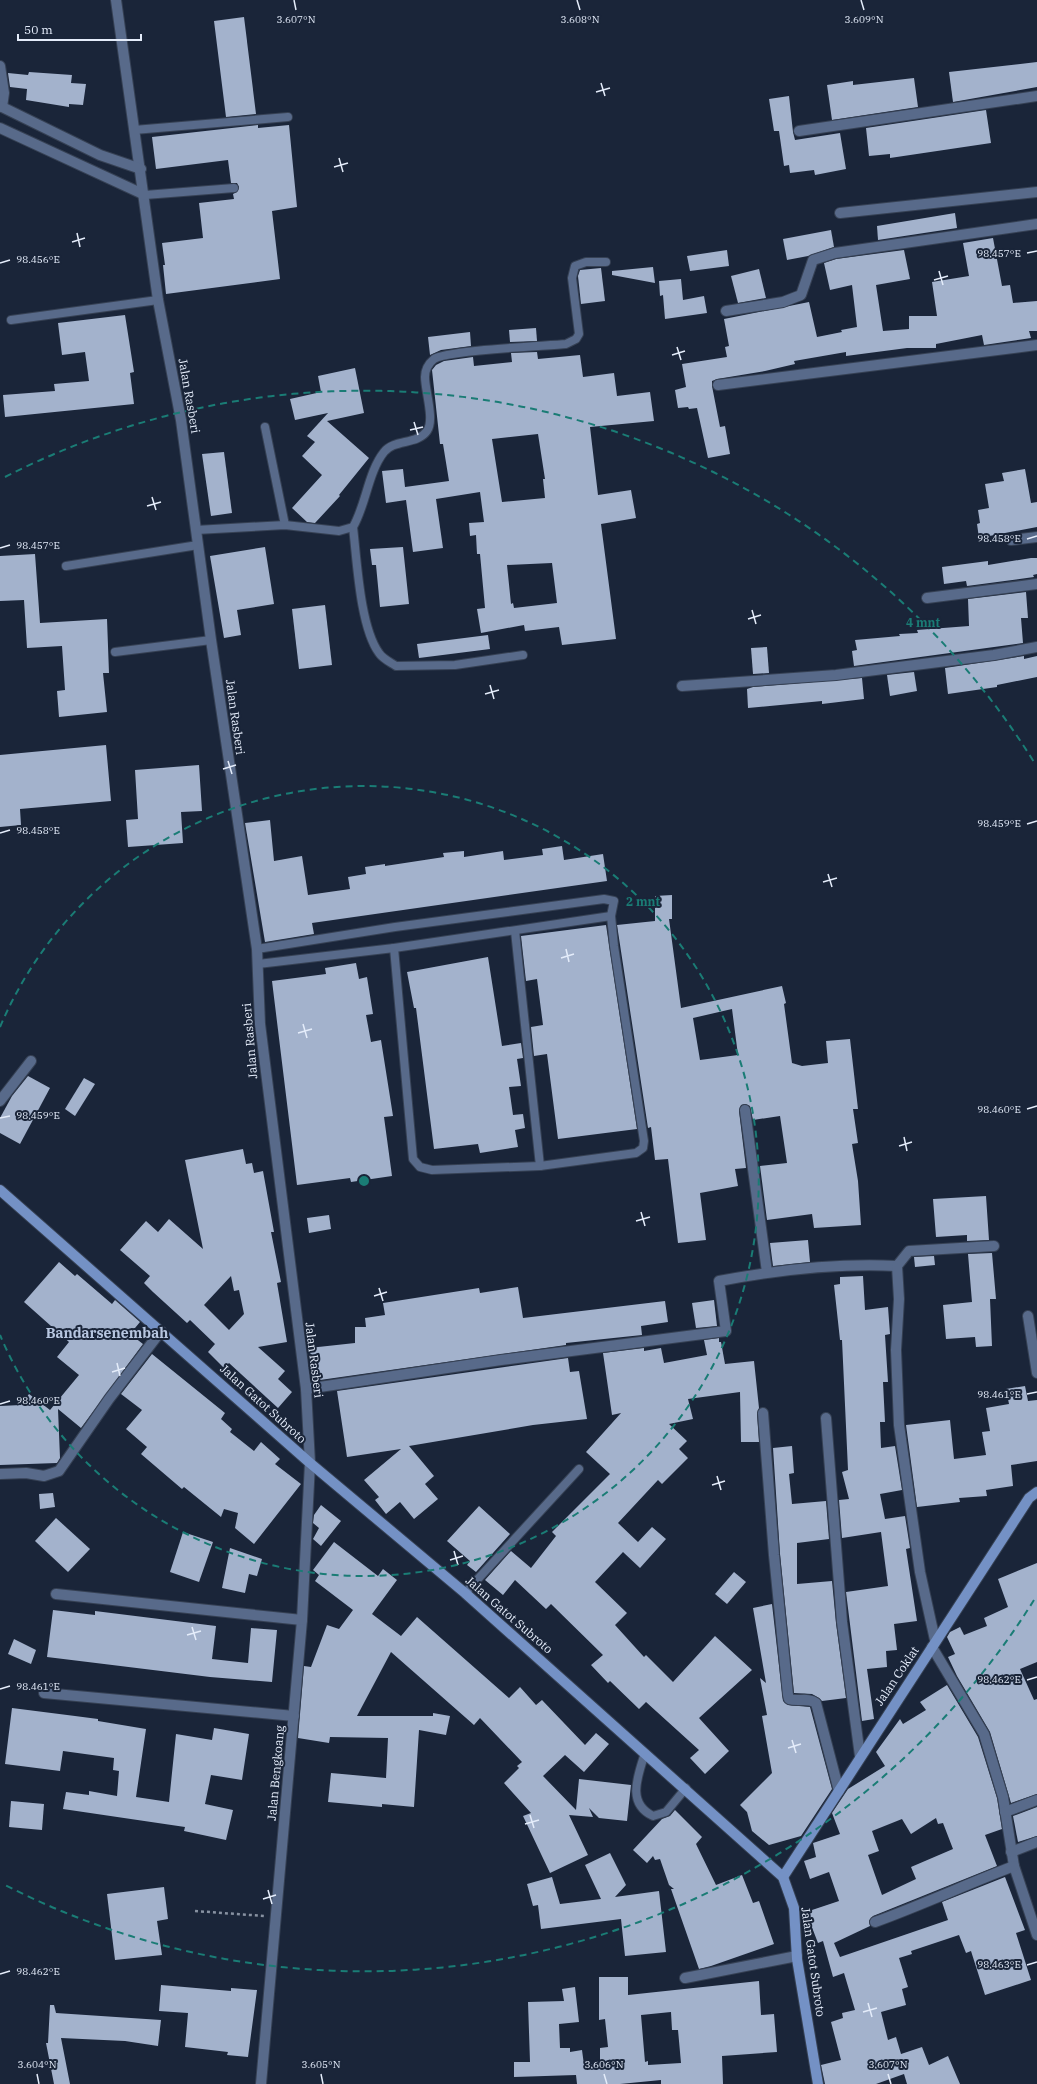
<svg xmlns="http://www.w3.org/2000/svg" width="1037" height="2084" font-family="'IBM Plex Serif',serif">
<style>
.building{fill:#a3b2cc;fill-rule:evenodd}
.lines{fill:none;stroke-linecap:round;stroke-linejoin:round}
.lane-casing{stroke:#364154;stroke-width:10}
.street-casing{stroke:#364154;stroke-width:12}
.secondary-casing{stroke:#364154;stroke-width:12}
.path{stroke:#8791a1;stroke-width:2.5;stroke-dasharray:3 3;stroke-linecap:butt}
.lane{stroke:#586a8a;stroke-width:8}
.street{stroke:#586a8a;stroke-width:10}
.secondary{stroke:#7491c5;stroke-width:10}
.ticks{fill:none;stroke:#e4ecfa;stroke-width:1.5}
.ring{fill:none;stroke:#1a7c75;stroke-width:2;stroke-dasharray:7 5}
.labels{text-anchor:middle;stroke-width:4;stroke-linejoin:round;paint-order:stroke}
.street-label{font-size:12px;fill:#e4ecfa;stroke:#1a2539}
.quarter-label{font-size:14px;font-weight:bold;fill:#b7c6e0;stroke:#1a2539}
.ticks-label{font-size:10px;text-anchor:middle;fill:#e4ecfa;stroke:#1a2539;stroke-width:4;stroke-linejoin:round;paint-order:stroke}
.centre{fill:#1a7c75;stroke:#1a2539;stroke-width:2}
.ring-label{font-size:12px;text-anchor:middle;font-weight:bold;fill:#1a7c75;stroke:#1a2539;stroke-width:4;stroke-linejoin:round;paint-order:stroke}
</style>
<rect width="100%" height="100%" fill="#1a2539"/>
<g class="building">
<path d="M244,17L256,114L226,117L214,21Z"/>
<path d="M1037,62V87L953,102L949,72Z"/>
<path d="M29,72L72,75L71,83L86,84L83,105L69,104V107L26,100L27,89L10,87L8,73L28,75Z"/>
<path d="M914,78L918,107L832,120L827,85L853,81V85Z"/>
<path d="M789,96L793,132L795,140L840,133L846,169L815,175L814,170L790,173L789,165L784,166L779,131H774L769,99Z"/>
<path d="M986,110L991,143L890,158V154L869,156L866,128Z"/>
<path d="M258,125V128L289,125L297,207L272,211L280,279L166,294L163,265H165L162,243L203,238L199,203L234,199L233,194L237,192L239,187L237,183H231L228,160L156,169L152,137Z"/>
<path d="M955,213L957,228L878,240L877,226Z"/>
<path d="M831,230L834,247L808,256L787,260L783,239Z"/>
<path d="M993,238L1002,286L1010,285L1013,303L1037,301V331H1029L1031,338L984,345L982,335L936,344V348H907L846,356V352L794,361L795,364L765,371L717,379L712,381V386L720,427L725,426L730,454L708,458L697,408L689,409L688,407L678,408L675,390L686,387L682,364L727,357L725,347L729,346L724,319L809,302L817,337L842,332L841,330L857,327L852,285L830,290L824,263L836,259L904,250L910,279L876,285L883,331L909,329V316H937L932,282L969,276L963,243Z"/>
<path d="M727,250L729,266L690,271L687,256Z"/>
<path d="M653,267L655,283L612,275V271Z"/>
<path d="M601,268L605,301L581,304L578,276L580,270Z"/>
<path d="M759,269L766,298L738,303L731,276Z"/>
<path d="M681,279L683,300L704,296L707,313L665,319L663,295L660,296L659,281Z"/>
<path d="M125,315L134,372L130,373L134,404L5,417L3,395L55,391L54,384L89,381L85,352L62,355L58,323Z"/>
<path d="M536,328L537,341L510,342L509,330Z"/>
<path d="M470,332L471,346L441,350L430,355L428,337Z"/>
<path d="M537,352L538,359L580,355L583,377L614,373L617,396L650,392L654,421L590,427L598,495L631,490L636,518L601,524L616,639L562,645L559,627L525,631L524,625L481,633L477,609L485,608L480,554H477L476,535L470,536L469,523L484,522L480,492L436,499L443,548L413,552L406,500L386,503L382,471L403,469L405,487L449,481L443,444H440L432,370L436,365L444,361L473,357L474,366L512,362L511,353ZM538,434L545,479H543L545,498L502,502L492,439ZM552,563L557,603L514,608L513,603L511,604L507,565Z"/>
<path d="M355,368L364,413L327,421L369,458L339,495L340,496L315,523L307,522L292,508L322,475L302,456L315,442L307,436L328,413L295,420L290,399L321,392L318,376Z"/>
<path d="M224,452L232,513L211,516L202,454Z"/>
<path d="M1025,469L1031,503L1037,502V527L979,538L977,524L980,523L978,510L989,508L985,484L1004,481L1002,473Z"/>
<path d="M265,547L274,604L237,610L241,635L224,638L210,556Z"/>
<path d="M403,547L409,604L380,607L376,565H372L370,549Z"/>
<path d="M35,554L40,623L107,619L109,673H103L107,712L59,717L57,691L65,690L62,646L27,648L24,600L0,601V556Z"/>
<path d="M1031,558H1037V574L1033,575L1034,577L967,586L966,581L944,584L942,567L988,561V565Z"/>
<path d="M1026,592L1028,618H1021L1023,643L854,666L852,651L857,650L855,640L900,636L899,634L918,633L917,630L969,626L968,599Z"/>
<path d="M325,605L332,665L299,669L292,609Z"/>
<path d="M488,635L490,649L419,658L417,644Z"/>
<path d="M767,647L769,673L753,674L751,648Z"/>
<path d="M1024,656V659L1037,656V677L997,685V687L948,694L945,668Z"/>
<path d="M914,672L917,691L890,696L887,675Z"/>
<path d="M862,678L864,699L822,704V701L748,708L747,689L753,687Z"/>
<path d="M106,745L111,801L20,809L21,825L0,827V755Z"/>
<path d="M199,765L202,811L181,812L183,843L128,847L126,820L138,819L135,770Z"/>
<path d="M270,820L274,861L302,856L308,895L350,889L348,877L366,874L365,867L385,864V866L444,857L443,853L464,851V857L503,851L504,860L543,855L542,849L562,846L564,860L603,854L607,881L312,923L314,934L265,942L245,823Z"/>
<path d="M672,895V919H669L681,1008L782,986L786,1003L784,1004L792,1063L802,1066L828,1063L826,1041L850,1039L858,1109H853L858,1143L852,1144L858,1181L861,1225L814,1228L812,1214L767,1220L760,1166L787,1163L780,1116L753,1120L750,1106L745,1104L741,1105L739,1111L746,1168L735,1169L738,1186L700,1193L706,1240L678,1243L668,1159L655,1160L651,1127L648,1128L617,925L655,921V896ZM732,1009L738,1055L700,1060L693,1018Z"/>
<path d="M606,925L637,1129L558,1139L547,1054L534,1056L531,1027L543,1025L537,979L526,981L521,936Z"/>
<path d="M488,957L502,1046L521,1043L523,1058L517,1059L521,1086L509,1087L513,1115L523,1114L525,1128L515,1130L518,1147L480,1153L478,1144L434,1149L416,1008H414L407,972Z"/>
<path d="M356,963L359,979L367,977L373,1014L366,1015L371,1042L381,1040L393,1116L384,1117L392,1176L351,1182L350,1178L297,1185L272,981L326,974L325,968Z"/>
<path d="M28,1076L50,1088L20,1144L0,1133V1118L12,1096Z"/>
<path d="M84,1078L95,1084L75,1116L65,1109Z"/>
<path d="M243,1149L246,1164L252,1163L254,1173L263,1171L274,1232H271L281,1282L277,1283L287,1342L258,1347L285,1371L278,1379L292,1392L278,1408L229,1363L224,1368L208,1352L215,1344L190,1320L187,1323L153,1292L144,1283L150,1276L120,1250L146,1221L158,1232L169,1219L203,1249L185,1160ZM231,1276L234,1291L239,1290L244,1314L229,1330L204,1305Z"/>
<path d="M986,1196L989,1240L967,1241V1235L936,1237L933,1199Z"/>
<path d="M329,1215L331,1229L309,1233L307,1218Z"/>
<path d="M808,1240L810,1262L773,1266L770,1243Z"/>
<path d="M992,1253L996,1299H990L992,1346L976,1347L975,1337L946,1339L943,1305L972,1302L968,1254Z"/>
<path d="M934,1256L935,1265L915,1267L914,1257Z"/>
<path d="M59,1262L75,1276L77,1274L112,1304L115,1300L140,1322L130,1334L143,1344L81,1428L58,1409L60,1458L57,1463L0,1465V1406L21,1405L29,1394L50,1410L79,1375L57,1357L69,1342L24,1302Z"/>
<path d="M863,1276L865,1310L888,1307L890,1334L885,1335L888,1382H883L885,1422H880L881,1448L895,1446L902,1490L880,1494L885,1519L905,1516L910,1548L906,1549L917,1621L894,1624L897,1650L886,1651L887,1667L867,1669L874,1719L862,1721L846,1592L888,1586L881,1532L842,1538L839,1500L849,1499L842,1472L848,1470L842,1340H840L834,1285L840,1284V1277Z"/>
<path d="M518,1287L523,1318L665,1301L668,1322L641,1326L642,1335L566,1343V1345L313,1381L309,1348L355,1343V1327H366L365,1318L385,1315L383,1303L479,1288L480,1293Z"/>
<path d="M714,1300L717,1326L696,1328L692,1303Z"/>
<path d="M719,1338V1342H721L725,1364L754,1361L759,1408L757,1414L759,1442H741L740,1392L688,1399L693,1419L669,1424L687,1441L679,1449L688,1458L662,1484L658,1480L618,1523L638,1542L652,1527L666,1539L640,1568L623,1552L595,1582L627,1613L615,1625L644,1657L646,1655L673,1682L715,1636L752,1670L699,1718L729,1751L705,1774L690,1758L699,1750L646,1702L639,1709L610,1681L608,1683L591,1665L603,1655L551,1604L546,1609L515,1580L503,1595L485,1580L511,1551L531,1568L556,1536L552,1532L610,1474L586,1452L621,1413L612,1415L603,1353L644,1348V1351L661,1348L664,1363L707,1355L704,1340Z"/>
<path d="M152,1354L225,1413L221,1419L232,1429L230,1432L254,1451L261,1442L280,1459L275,1464L301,1484L254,1544L235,1528L238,1513L224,1509L221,1517L184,1487L182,1489L141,1454L147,1447L126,1429L142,1410L121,1394Z"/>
<path d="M568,1358L570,1372L579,1371L587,1419L533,1425L409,1446L434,1476L425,1484L438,1499L414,1519L400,1502L386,1514L375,1500L379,1497L364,1480L401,1449L347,1457L337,1391Z"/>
<path d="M1025,1386L1028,1401L1037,1400V1461L1011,1465L1013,1486L986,1490L987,1496L959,1498L960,1502L917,1507L906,1425L950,1420L954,1459L986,1455L982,1432L990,1431L986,1408L1009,1404L1006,1389Z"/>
<path d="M792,1446L794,1473L789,1474L792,1504L826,1501L829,1539L797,1543V1584L832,1581L836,1623L846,1698L822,1701L819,1698L812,1694L794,1693L780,1554L773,1448Z"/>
<path d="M53,1493L55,1507L40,1509L39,1494Z"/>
<path d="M321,1505L341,1521L321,1546L313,1539L319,1528L313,1523L314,1515Z"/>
<path d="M479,1506L510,1534L476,1572L467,1565L470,1561L447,1541Z"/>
<path d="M56,1518L90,1549L68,1572L35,1541Z"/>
<path d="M183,1532L213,1542L199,1582L170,1572Z"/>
<path d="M334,1542L378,1576L383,1569L397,1580L372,1614L401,1636L417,1617L509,1698L520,1687L536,1705L542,1700L585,1745L596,1733L609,1744L584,1772L565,1755L543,1776L576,1810L579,1779L631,1785L627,1821L599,1818L589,1808L593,1817L569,1815L588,1855L550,1873L523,1816L531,1813L504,1783L519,1768L517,1766L522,1762L480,1718L474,1725L391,1652L357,1716H433V1713L450,1716L446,1735L419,1730L414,1807L382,1804V1807L328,1802L331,1773L386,1778L388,1738L330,1737L329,1743L298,1738L304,1666L311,1667L327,1625L339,1629L353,1610L315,1581L319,1575L313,1570Z"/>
<path d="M230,1548L262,1559L257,1576L249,1574L245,1593L222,1588Z"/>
<path d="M1037,1563V1662L1020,1669L1034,1700L1037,1699V1794L1011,1803L990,1732L957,1676L948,1657L955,1654L947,1637L950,1632L960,1627L964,1635L987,1626L984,1618L1008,1607L998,1579Z"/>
<path d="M734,1572L746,1582L727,1604L715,1594Z"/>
<path d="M772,1604L783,1701L788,1705L810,1707L832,1789L801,1836L769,1845L752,1831L747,1812L740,1805L772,1773L762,1716L767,1715L760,1678L766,1683L753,1608Z"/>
<path d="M53,1610L95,1615V1611L216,1626L212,1659L248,1663L251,1628L277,1630L272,1682L210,1677L47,1657Z"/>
<path d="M14,1639L36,1650L31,1664L8,1654Z"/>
<path d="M947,1685L978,1737L997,1798L1002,1829L985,1835L997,1866L873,1916L869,1921L870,1926L834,1943L840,1957L948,1920L942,1902L1005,1877L1025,1930L1016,1933L1031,1980L985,1995L971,1951L966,1953L959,1935L911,1951L912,1954L899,1958L908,1987L902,1989L906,2005L881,2012L888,2040L896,2037L901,2054L922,2047L929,2065L948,2056L960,2084H907L904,2074L876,2084H825L821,2065L841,2060L831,2022L843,2018L842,2013L855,2010L844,1973L833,1977L823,1941L818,1943L806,1912L839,1901L829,1872L810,1879L804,1861L816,1857L813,1843L840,1834L832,1813L848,1789L885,1766L876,1752L900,1719L903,1724L926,1710L920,1702ZM936,1818L938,1824L943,1823L953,1849L911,1867L916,1879L882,1895L868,1855L879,1851L872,1831L902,1819L911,1834Z"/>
<path d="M12,1708L75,1716L98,1719V1721L146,1729L136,1797L169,1802L176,1734L212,1740L214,1728L249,1734L242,1780L211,1775L205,1804L233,1810L226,1840L184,1831L185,1827L63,1809L66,1792L89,1795V1791L117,1796L119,1771L113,1770L114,1758L63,1751L60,1771L5,1764Z"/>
<path d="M11,1801L44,1804L42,1830L9,1827Z"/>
<path d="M1037,1807V1836L1018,1842L1013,1816Z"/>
<path d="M675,1810L702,1837L696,1844L716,1885L742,1875L753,1903L759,1901L774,1944L711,1966L699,1969L671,1889H674L669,1885L660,1859L655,1860L653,1856L647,1863L633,1850L662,1819L670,1816Z"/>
<path d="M610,1853L626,1885L615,1897L659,1891L666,1952L625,1956L621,1919L541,1929L538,1905L533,1906L527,1884L552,1877L560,1904L601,1899L585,1865Z"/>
<path d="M164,1887L168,1919L157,1921L162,1955L115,1960L107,1894Z"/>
<path d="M599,1977H628V1995L759,1981L761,2015L774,2014L777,2052L722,2056L723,2084H661V2080L620,2084H577L576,2075L514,2077V2062H530L528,2002L564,2001L562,1989L575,1987L579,2022L559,2024L560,2048H570V2052L582,2050L584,2065L600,2064V2048L608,2047L605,2019L599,2020ZM671,2012L672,2030H678L681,2063L648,2065V2061L645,2062L641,2015Z"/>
<path d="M161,1985L231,1991V1988L257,1990L248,2057L227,2055L228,2052L185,2047L188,2013L159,2011Z"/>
<path d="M50,2005H54L56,2013L161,2020L158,2046L125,2041L61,2038L70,2084H54L46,2043H48Z"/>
</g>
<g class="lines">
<g class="lane-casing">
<g id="lane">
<path d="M134,130L288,117"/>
<path d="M145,195L234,188"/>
<path d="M11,320L158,300"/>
<path d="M265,427L285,525"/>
<path d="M353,527C357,561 360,627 379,653C383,659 390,662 396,666L455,665L523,655"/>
<path d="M196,530L285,525L339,531L353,527C366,505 368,472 384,452C394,439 417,445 427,431C435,420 425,391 425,377C425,370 428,364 434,359C446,350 546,346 566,344L576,339L579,334L572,278L575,266L586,262H606"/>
<path d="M66,566L198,545"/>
<path d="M115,652L211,640"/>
<path d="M515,931L540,1166"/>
<path d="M257,949L395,927L604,899L614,901L611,916L614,946L644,1141L643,1148L636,1153L540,1166L432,1170L420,1167L413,1159L394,948"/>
<path d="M258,964L394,948L611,916"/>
<path d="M465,1593L579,1469"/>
<path d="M645,1753C638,1776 626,1803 653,1816L666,1812L686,1788"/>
</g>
</g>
<g class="street-casing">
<g id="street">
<path d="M116,0L158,300L181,420L211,640L257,949L260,1024L306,1389L310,1463L302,1620L261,2084"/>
<path d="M0,66L4,93L2,107"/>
<path d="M0,106L100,155L141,169"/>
<path d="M0,128L145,195"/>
<path d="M799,131L1037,96"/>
<path d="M840,213L1037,192"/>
<path d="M726,311L783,302L801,295L813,260L835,253L1037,224"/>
<path d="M718,385L1037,345"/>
<path d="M1011,540L1037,537"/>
<path d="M927,598L1037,584"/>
<path d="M682,686L836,675L994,655L1037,647"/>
<path d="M0,1101L31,1061"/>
<path d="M745,1110L767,1272"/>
<path d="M1028,1316L1037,1373"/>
<path d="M306,1389L501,1360L726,1331L719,1281C777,1270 838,1263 897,1266"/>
<path d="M763,1413L774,1555L788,1695L789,1699C798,1702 808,1697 816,1703L839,1791"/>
<path d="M826,1418L842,1622L860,1756"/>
<path d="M0,1474L26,1473L44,1476L59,1471L109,1399L161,1331"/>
<path d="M56,1594L302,1620"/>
<path d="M935,1640L920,1572L899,1425L896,1350L899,1299L897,1266L909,1251L994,1246"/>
<path d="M932,1647L984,1734L1003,1797L1014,1866L1037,1935"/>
<path d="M44,1693L294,1716"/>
<path d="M1005,1812L1037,1800"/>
<path d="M1011,1852L1037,1842"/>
<path d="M875,1922C922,1905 967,1884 1014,1866"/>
<path d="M685,1978L797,1956"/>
</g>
</g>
<g class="secondary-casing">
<g id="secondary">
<path d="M0,1190L310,1463L465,1593L783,1877L794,1908L797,1959L818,2084"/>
<path d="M783,1877L1029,1498L1037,1492"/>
</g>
</g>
<path class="path" d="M195,1911L264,1916"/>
<use href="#lane" class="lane"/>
<use href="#street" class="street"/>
<use href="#secondary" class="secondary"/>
</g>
<path class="ticks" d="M294,0L296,10M577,0L580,10M861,0L864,10M601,83L605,96M596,92L610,88M339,158L343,172M334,167L348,163M77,233L80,247M72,242L85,238M1027,253L1037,251M0,263L10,260M939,271L943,285M934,280L948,276M677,347L681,360M672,355L685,351M414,422L418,435M410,430L423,427M152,497L156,510M147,506L161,502M1027,539L1037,536M0,548L10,545M752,610L756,624M748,619L761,615M490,685L494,699M485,694L499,690M228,761L232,774M223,769L236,765M1027,824L1037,821M0,833L10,830M828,874L832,887M823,882L837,878M566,949L569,962M561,958L574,954M303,1024L307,1038M298,1033L312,1029M1027,1109L1037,1106M0,1118L10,1116M904,1137L907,1151M899,1146L912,1142M641,1212L645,1226M636,1221L650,1217M379,1288L383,1301M374,1296L387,1292M117,1363L120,1376M112,1372L125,1368M1027,1394L1037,1392M0,1404L10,1401M717,1476L721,1490M712,1485L725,1481M454,1551L458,1565M450,1560L463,1556M192,1627L196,1640M187,1635L201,1631M1027,1680L1037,1677M0,1689L10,1686M792,1740L796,1753M788,1748L801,1744M530,1815L534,1828M525,1824L539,1820M268,1890L272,1904M263,1899L276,1895M1027,1965L1037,1962M0,1974L10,1971M868,2003L872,2017M863,2012L877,2008M37,2074L39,2084M321,2074L323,2084M604,2074L607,2084M888,2074L891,2084"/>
<g class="ring">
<path d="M0 1027A395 395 0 1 1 0 1335"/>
<path d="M1034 1600A790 790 0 0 1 5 1885M5 477A790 790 0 0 1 1034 762"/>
</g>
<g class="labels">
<g class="street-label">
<text transform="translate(189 396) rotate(80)" y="4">Jalan Rasberi</text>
<text transform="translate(235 717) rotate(82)" y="4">Jalan Rasberi</text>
<text transform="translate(250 1041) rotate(-95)" y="4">Jalan Rasberi</text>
<text transform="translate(314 1360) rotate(83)" y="4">Jalan Rasberi</text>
<text transform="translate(263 1404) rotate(42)" y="4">Jalan Gatot Subroto</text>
<text transform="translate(509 1615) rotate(41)" y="4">Jalan Gatot Subroto</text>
<text transform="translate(897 1676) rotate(-56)" y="4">Jalan Coklat</text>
<text transform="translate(276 1773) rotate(-85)" y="4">Jalan Bengkoang</text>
<text transform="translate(813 1962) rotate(82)" y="4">Jalan Gatot Subroto</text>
</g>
<g class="quarter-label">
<text x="107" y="1338">Bandarsenembah</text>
</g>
</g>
<g class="ticks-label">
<text x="296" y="23">3.607°N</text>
<text x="580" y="23">3.608°N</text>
<text x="864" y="23">3.609°N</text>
<text x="999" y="257">98.457°E</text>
<text x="38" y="263">98.456°E</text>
<text x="999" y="542">98.458°E</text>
<text x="38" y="549">98.457°E</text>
<text x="999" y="827">98.459°E</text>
<text x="38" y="834">98.458°E</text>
<text x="999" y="1113">98.460°E</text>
<text x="38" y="1119">98.459°E</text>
<text x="999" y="1398">98.461°E</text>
<text x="38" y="1404">98.460°E</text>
<text x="999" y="1683">98.462°E</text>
<text x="38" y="1690">98.461°E</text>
<text x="999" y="1968">98.463°E</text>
<text x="38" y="1975">98.462°E</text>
<text x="37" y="2068">3.604°N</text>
<text x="321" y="2068">3.605°N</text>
<text x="604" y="2068">3.606°N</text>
<text x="888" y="2068">3.607°N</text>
</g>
<circle cx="364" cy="1181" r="6" class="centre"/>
<g class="ring-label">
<text x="923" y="627">4 mnt</text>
<text x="643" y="906">2 mnt</text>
</g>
<path d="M18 34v6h123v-6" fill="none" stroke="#e4ecfa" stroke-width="2"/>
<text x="24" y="34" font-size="12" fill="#e4ecfa" stroke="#1a2539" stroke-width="3" paint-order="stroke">50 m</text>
</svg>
